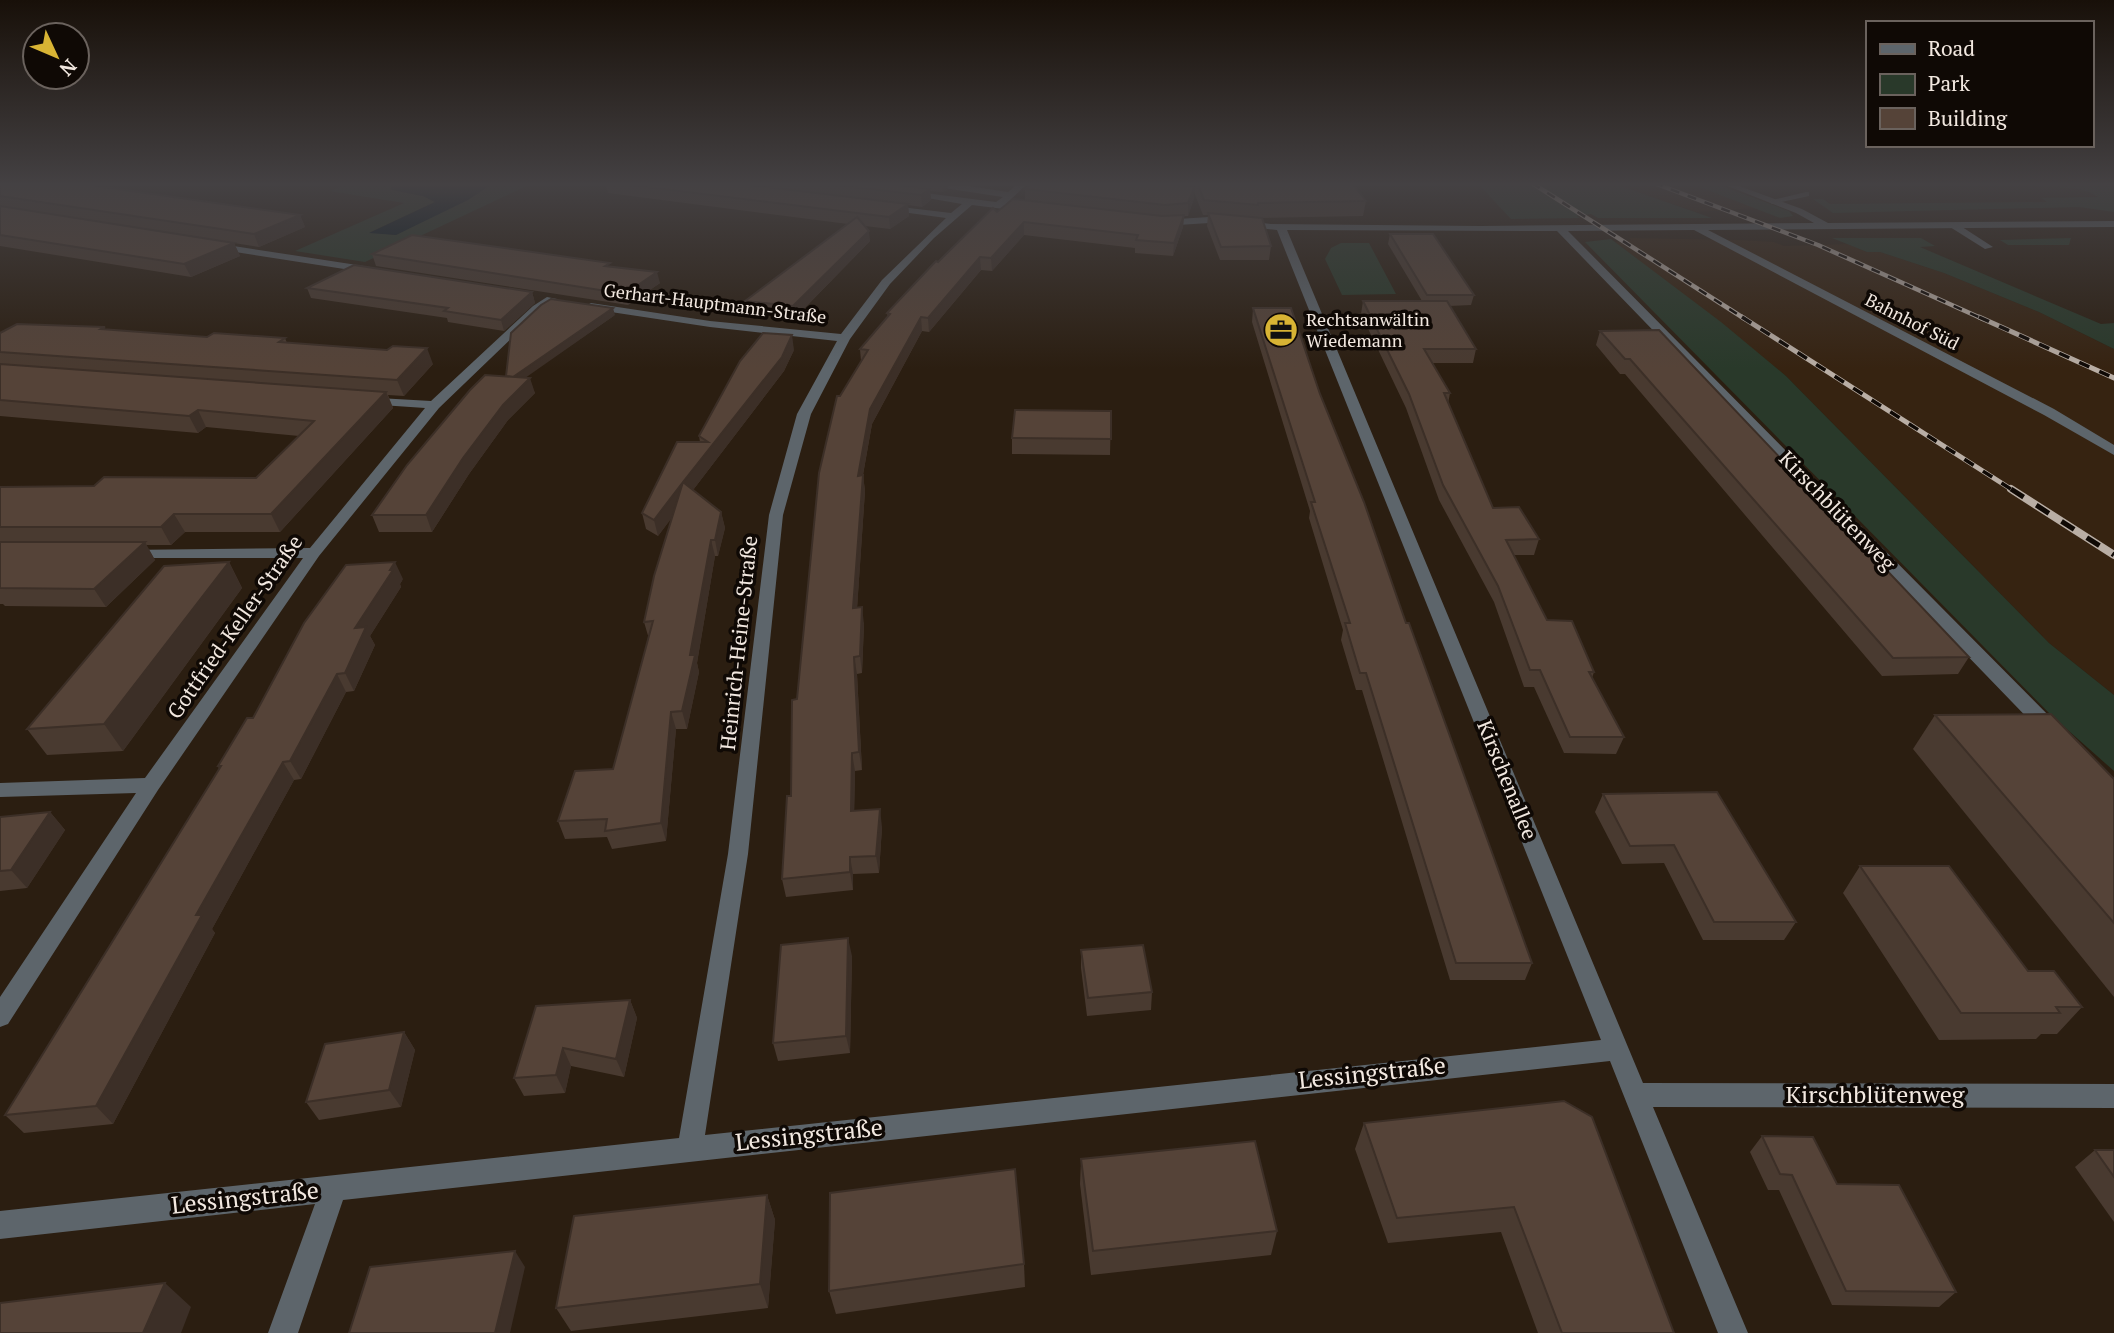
<svg xmlns="http://www.w3.org/2000/svg" width="2114" height="1333" font-family="'PT Serif',serif">
<style>
.built{fill:#362311}
.green{fill:#29392a}
.water{fill:#001420}
.lines{fill:none;stroke-linecap:round;stroke-linejoin:round}
.lane{fill:#5d656b;fill-rule:evenodd}
.street{fill:#5d656b;fill-rule:evenodd}
.rail-far2-casing{stroke:#b9aea5;stroke-width:4.5}
.rail-far1-casing{stroke:#b9aea5;stroke-width:5}
.rail-casing{stroke:#b9aea5;stroke-width:8}
.rail-far2{stroke:#0f0905;stroke-width:2.5;stroke-dasharray:9;stroke-linecap:butt}
.rail-far1{stroke:#0f0905;stroke-width:3.5;stroke-dasharray:11;stroke-linecap:butt}
.rail{stroke:#0f0905;stroke-width:5;stroke-dasharray:15;stroke-linecap:butt}
.wall{fill:#493a30}
.shaded-wall{fill:#3c2f27}
.building{fill:#554338;stroke:#3c2f27;stroke-width:2}
.labels{text-anchor:middle;stroke-width:7;stroke-linejoin:round;paint-order:stroke}
.far-street-label{font-size:18px;fill:#f2e8e0;stroke:#0f0905}
.far-poi-label{font-size:18px;fill:#f2e8e0;stroke:#0f0905;text-anchor:start}
.street-label{font-size:21px;fill:#f2e8e0;stroke:#0f0905}
.near-street-label{font-size:24px;fill:#f2e8e0;stroke:#0f0905}
</style>
<rect width="100%" height="100%" fill="#2b1e11"/>
<g class="built">
<path d="M1612,183H1689L1756,208L1696,212Z"/>
<path d="M1629,238L1740,240L1774,242L1784,246L1848,244L1867,252H1880L1944,273L2039,312L2114,349V695L2049,643L1786,376L1615,242L1631,240Z"/>
</g>
<g class="green">
<path d="M351,183H390L392,190L423,196L435,202L371,232L396,235L491,183H533L365,262L295,251L404,203L329,191Z"/>
<path d="M1477,183H1612L1712,218H1598L1591,214L1577,216L1580,218L1511,219Z"/>
<path d="M1689,183H1714L1789,211L1793,216L1780,218Z"/>
<path d="M2029,183H2114V212L2079,207L1833,213L1813,199H1823L1830,204L2047,202L2041,198L2098,197C2072,181 2054,193 2029,183Z"/>
<path d="M1832,238H1921L1935,246L1920,247L2101,324L2114,323V349L2039,312L1944,273L1880,252H1867Z"/>
<path d="M2071,238L2069,245H2008L2000,240Z"/>
<path d="M1611,239L1721,322L1786,376L2049,643L2114,695V771L2052,716L1585,242Z"/>
<path d="M1341,243H1369L1396,294L1342,295L1325,259L1331,248Z"/>
</g>
<path class="water" d="M390,183H491L492,184L468,200L396,235L369,233L435,202L423,196L392,190Z"/>
<g class="lines">
<g class="lane">
<path d="M1806,192H1809V196L1772,204L1768,201Z"/>
<path d="M1950,223H1956L1993,247L1985,249L1950,227Z"/>
</g>
<g class="street">
<path d="M926,183H949L1008,192L1019,183H1028L1006,204L1032,209L1027,212L972,205L934,238L890,284L850,339L811,414L783,515L748,854L705,1135L1601,1040L1277,230L1209,223L1162,226L1157,223L1162,220L1209,217L1271,224L1480,226L1814,223L1796,213L1720,183H1731L1802,209L1828,223L2114,221V227L1708,230L2054,409L2114,445V455L2044,415L1694,230L1568,231L2058,725L2060,730L2058,735H2044L1557,231L1287,230L1643,1083L2114,1084V1108L1653,1107L1748,1333H1718L1610,1061L343,1200L298,1333H268L315,1204L0,1239V1211L679,1138L728,854L769,515L797,414L837,341L710,327L591,309L585,306L591,303L710,321L841,334L882,280L946,218L887,210L882,207L884,205L951,213L962,204L904,194L909,191L996,202L1003,197L930,186Z"/>
<path d="M214,243L370,267L375,270L370,273L210,248V244Z"/>
<path d="M547,297L557,299L541,310L439,408L319,556L158,790L8,1024L0,1027V997L136,793L0,797V783L145,778L303,558H129L124,556L121,553L124,550L310,548L425,408L366,404L360,400L361,397L431,401L533,306Z"/>
</g>
<g class="rail-far2-casing">
<g id="rail-far2">
<path d="M1532,183L1745,319"/>
<path d="M1654,183L1818,245L1983,319"/>
</g>
</g>
<g class="rail-far1-casing">
<g id="rail-far1">
<path d="M1742,317L2014,491"/>
<path d="M1979,317L2114,378"/>
</g>
</g>
<g class="rail-casing">
<path id="rail" d="M2011,489L2114,555"/>
</g>
<use href="#rail-far2" class="rail-far2"/>
<use href="#rail-far1" class="rail-far1"/>
<use href="#rail" class="rail"/>
</g>
<g class="wall">
<path d="M0,183L110,188L300,215L305,227L259,247L234,243L240,256L191,277L0,246Z"/>
<path d="M605,183H947L948,189L943,192L930,191L931,200L922,207L908,205L909,216L890,229L865,226L870,241L795,318L747,313L745,301L848,224L608,193Z"/>
<path d="M1194,183H1352L1366,201L1363,216L1258,218L1271,246L1269,260H1220L1207,226L1208,215H1203L1194,192V198L1188,216H1184L1183,227L1173,256L1135,253V248L1024,235L992,271L981,270L929,332L922,331L872,424L863,475L865,491L857,608L864,624L862,673L857,674L862,770L855,771L854,810L882,827L879,873L853,874V890L786,897L782,879L791,796L797,699L840,396L861,361L860,349L888,317L887,313L938,262L997,212L1025,200V189L1194,186Z"/>
<path d="M1390,234L1474,295L1471,305L1449,306L1476,349L1473,363H1432L1450,393L1448,404L1493,508L1539,539L1534,555H1514L1547,620L1594,672L1592,678L1624,737L1616,754L1564,753L1534,687H1524L1494,602L1439,500L1406,408L1361,314L1363,301H1422L1388,244Z"/>
<path d="M372,254L610,266L660,283L628,305L376,266Z"/>
<path d="M307,288L532,292L535,303L504,331L448,322L447,318L311,298Z"/>
<path d="M1253,308L1320,394L1532,963L1525,980H1450L1362,690H1356L1341,640L1343,630L1309,518L1310,511L1252,322Z"/>
<path d="M615,315L525,377L535,393L508,420L469,474L432,532H379L372,515L506,376Z"/>
<path d="M107,330L207,337L285,338L287,343L433,364L404,396L388,395L393,408L280,532H185L171,545H146L155,560L106,607L5,606L3,604H0V487L94,486L256,478L299,436L206,427L198,433L0,416V333Z"/>
<path d="M1600,331L1969,657L1958,674L1882,676L1625,374H1620L1596,345Z"/>
<path d="M794,350L784,371L693,490L721,512L725,528L718,556H715L697,663L699,672L687,729H676L666,841L612,849L607,837L565,839L558,821L613,769L649,639L644,622L672,517L658,536L646,529L642,513L700,442L699,436Z"/>
<path d="M1111,411L1110,455L1012,454V438Z"/>
<path d="M229,562L242,588L123,751L47,755L27,729Z"/>
<path d="M403,579L400,584L401,587L370,636L375,645L354,691L346,692L301,779L294,780L212,929L215,933L113,1124L24,1133L5,1115L219,769L218,766L253,718Z"/>
<path d="M1935,715L2114,779V997L1913,749Z"/>
<path d="M1603,794L1796,922L1784,940H1703L1664,863L1622,864L1595,812Z"/>
<path d="M50,812L65,830L27,888L0,891V817Z"/>
<path d="M1860,866L2028,971L2082,1007L2057,1034H2041L2036,1039L1939,1040L1843,893Z"/>
<path d="M1081,950L1152,992L1151,1010L1087,1016L1081,968Z"/>
<path d="M852,956L850,1053L778,1061L773,1043Z"/>
<path d="M630,1000L637,1018L624,1077L571,1066L565,1093L524,1096L514,1078Z"/>
<path d="M404,1032L415,1050L401,1107L319,1120L306,1102Z"/>
<path d="M1564,1101L1674,1333H1538L1501,1232L1388,1243L1355,1149L1364,1123Z"/>
<path d="M1762,1136L1837,1184L1956,1292L1939,1307L1832,1305L1779,1190H1768L1750,1152Z"/>
<path d="M2095,1150H2114V1222L2075,1167Z"/>
<path d="M1081,1159L1277,1231L1271,1255L1091,1275L1080,1184Z"/>
<path d="M767,1195L775,1220L768,1308L571,1331L556,1308Z"/>
<path d="M1024,1264L1025,1287L836,1314L829,1291Z"/>
</g>
<g class="shaded-wall">
<path d="M105,183H107L113,194L96,186Z"/>
<path d="M942,183H947L948,189L943,192Z"/>
<path d="M1195,186L1194,198L1188,216V203Z"/>
<path d="M930,189L931,200L922,207L921,195Z"/>
<path d="M908,204L909,216L890,229L889,217Z"/>
<path d="M300,215L305,227L259,247L254,234Z"/>
<path d="M1184,215L1183,227L1173,256L1174,243Z"/>
<path d="M1024,222V235L992,271L991,258Z"/>
<path d="M869,231L870,241L795,318L793,306Z"/>
<path d="M234,243L240,256L191,277L184,264Z"/>
<path d="M980,257L981,270L929,332L928,318Z"/>
<path d="M657,272L660,283L628,305L625,294Z"/>
<path d="M532,292L535,303L504,331L501,320Z"/>
<path d="M613,308L615,315L508,390L505,382Z"/>
<path d="M921,317L922,331L872,424L860,491L858,476L870,409Z"/>
<path d="M792,335L794,350L784,371L687,498L683,482Z"/>
<path d="M427,348L433,364L404,396L397,380Z"/>
<path d="M530,378L535,393L508,420L469,474L432,532L426,515L463,458L503,405Z"/>
<path d="M386,392L393,408L280,532L271,514Z"/>
<path d="M198,410L206,427L198,433L189,416Z"/>
<path d="M863,475L865,491L856,625L853,608Z"/>
<path d="M683,482L687,498L658,536L654,520Z"/>
<path d="M721,512L725,528L718,556L715,540Z"/>
<path d="M174,514L185,532L171,545L161,527Z"/>
<path d="M711,540L715,556L697,663L699,672L687,729L682,711L690,655Z"/>
<path d="M145,542L155,560L106,607L94,589Z"/>
<path d="M229,562L242,588L123,751L104,724Z"/>
<path d="M395,562L403,579L400,584L401,587L370,636L375,645L354,691L345,673L355,628Z"/>
<path d="M862,607L864,624L862,673L860,656Z"/>
<path d="M854,657L857,674L862,770L859,752Z"/>
<path d="M337,674L346,692L301,779L290,761Z"/>
<path d="M671,712L676,729L666,841L661,823Z"/>
<path d="M852,753L855,771L854,828L851,811Z"/>
<path d="M283,762L294,780L212,929L215,933L113,1124L96,1106L196,915Z"/>
<path d="M880,809L882,827L879,873L876,856Z"/>
<path d="M50,812L65,830L27,888L11,870Z"/>
<path d="M850,857L853,874V890L850,872Z"/>
<path d="M848,938L852,956L850,1053L846,1036Z"/>
<path d="M630,1000L637,1018L624,1077L616,1059Z"/>
<path d="M404,1032L415,1050L401,1107L389,1090Z"/>
<path d="M563,1048L571,1066L565,1093L556,1075Z"/>
<path d="M767,1195L775,1220L768,1308L760,1284Z"/>
<path d="M515,1251L525,1267L510,1333H495Z"/>
<path d="M165,1283L191,1307L181,1333H143Z"/>
</g>
<g class="building">
<path d="M0,183H105L96,186L300,215L254,234L0,196Z"/>
<path d="M614,183H732L908,204L889,217Z"/>
<path d="M819,183H881L930,189L921,195Z"/>
<path d="M1033,183H1147L1195,186L1188,203L1165,205L1025,189Z"/>
<path d="M1197,183H1352L1366,201L1258,203V205L1204,200Z"/>
<path d="M1013,199L1162,216L1184,215L1174,243L1136,240L1138,235L1024,222L991,258L980,257L928,318L921,317L870,409L858,476L863,475L853,608L862,607L860,656L854,657L859,752L852,753L851,811L880,809L876,856L850,857V872L782,879L787,796H791L792,700L797,699L819,473L837,396H840L868,350L860,349L890,314L887,313L936,261L938,262L993,208L997,212Z"/>
<path d="M0,206L234,243L184,264L0,235Z"/>
<path d="M1208,213L1262,218L1271,246L1221,247Z"/>
<path d="M857,217L869,231L793,306L745,301Z"/>
<path d="M1390,234H1433L1474,295H1427Z"/>
<path d="M412,235L610,263L605,266L657,272L625,294L372,254Z"/>
<path d="M354,265L532,292L501,320L444,311L448,308L307,288Z"/>
<path d="M551,299L613,308L513,377L506,376L511,333L541,305Z"/>
<path d="M1363,301H1447L1476,349H1424L1450,393H1444L1493,508L1519,507L1539,539L1506,540L1547,620L1572,621L1594,672H1589L1624,737H1570L1540,670H1530L1498,586L1443,485L1409,394Z"/>
<path d="M1253,308H1291L1320,394L1364,502L1406,623H1409L1532,963H1456L1366,673H1360L1345,623H1350L1311,502H1315Z"/>
<path d="M17,324L105,327L101,329L207,337L214,333L285,338L279,342L387,350L393,346L427,348L397,380L0,352V333Z"/>
<path d="M1659,330L1969,657L1893,658L1630,359H1625L1600,331Z"/>
<path d="M763,333L792,335L782,357L683,482L721,512L715,540H711L690,655H695L682,711L671,712L661,823L605,831L607,819L558,821L575,771L613,769L653,621L644,622L654,576L683,482L654,520L642,513L677,442H708L699,436L740,361Z"/>
<path d="M0,364L386,392L271,514H174L161,527H0V487L94,486L104,477L256,478L314,421L198,410L189,416L0,400Z"/>
<path d="M485,375L530,378L503,405L463,458L426,515H372L407,465L470,390Z"/>
<path d="M1015,410L1111,411V439L1012,438Z"/>
<path d="M0,542H145L94,589L0,588Z"/>
<path d="M229,562L104,724L27,729L164,566Z"/>
<path d="M395,562L390,570H393L355,628L366,627L345,673L337,674L290,761L283,762L196,915H202L96,1106L5,1115L221,766H218L247,718H253L304,623L346,565Z"/>
<path d="M2051,714L2114,779V923L1935,715Z"/>
<path d="M1717,792L1796,922H1714L1674,845L1630,846L1603,794Z"/>
<path d="M50,812L11,870L0,871V817Z"/>
<path d="M1860,866H1949L2028,971H2054L2082,1007H2056L2060,1013H1961Z"/>
<path d="M848,938L846,1036L773,1043L781,945Z"/>
<path d="M1143,945L1152,992L1088,998L1081,950Z"/>
<path d="M630,1000L616,1059L563,1048L556,1075L514,1078L536,1006Z"/>
<path d="M404,1032L389,1090L306,1102L325,1044Z"/>
<path d="M1564,1101L1592,1117L1674,1333H1562L1514,1207L1397,1218L1364,1123Z"/>
<path d="M1762,1136L1813,1137L1837,1184L1899,1185L1956,1292L1846,1291L1792,1175L1780,1174Z"/>
<path d="M1255,1141L1277,1231L1093,1251L1081,1159Z"/>
<path d="M2095,1150H2114V1177Z"/>
<path d="M1015,1169L1024,1264L829,1291L830,1193Z"/>
<path d="M767,1195L760,1284L556,1308L574,1216Z"/>
<path d="M515,1251L495,1333H349L370,1267Z"/>
<path d="M165,1283L143,1333H0V1303Z"/>
</g>
<linearGradient id="sky" x2="0" y2="1"><stop stop-color="#181009"/><stop offset="0.5" stop-color="#444143"/><stop offset="1" stop-color="#444143" stop-opacity="0"/></linearGradient>
<rect width="2114" height="369" fill="url(#sky)"/>
<defs>
<g id="office-disc" transform="scale(1.75)"><circle r="9.5" fill="#d8b434" stroke="#0f0905"/><path d="M-6-3h4V-5.5h4V-3h4V5H-6ZM-1-4.5V-3h2v-1.5ZM-6 0V1H6V0Z" fill="#111"/></g>
</defs>
<g fill-rule="evenodd">
<use href="#office-disc" x="1281" y="330"/>
</g>
<g class="labels">
<g class="far-street-label">
<text transform="translate(715 304) rotate(7)" y="6">Gerhart-Hauptmann-Straße</text>
<text transform="translate(1912 322) rotate(27)" y="6">Bahnhof Süd</text>
</g>
<g class="far-poi-label">
<text x="1306" y="326">Rechtsanwältin<tspan x="1306" dy="21">Wiedemann</tspan></text>
</g>
<g class="street-label">
<text transform="translate(1837 511) rotate(46)" y="7">Kirschblütenweg</text>
<text transform="translate(235 627) rotate(-55)" y="7">Gottfried-Keller-Straße</text>
<text transform="translate(739 643) rotate(-84)" y="7">Heinrich-Heine-Straße</text>
<text transform="translate(1507 780) rotate(68)" y="7">Kirschenallee</text>
</g>
<g class="near-street-label">
<text transform="translate(1372 1073) rotate(-6)" y="8">Lessingstraße</text>
<text x="1875" y="1103">Kirschblütenweg</text>
<text transform="translate(809 1135) rotate(-6)" y="8">Lessingstraße</text>
<text transform="translate(245 1198) rotate(-6)" y="8">Lessingstraße</text>
</g>
</g>
<rect x="1866" y="21" width="228" height="126" fill="#0f0905" stroke="#6a625d" stroke-width="2"/>
<rect x="1880" y="44" width="35" height="10" fill="#5d656b" stroke="#6a625d" stroke-width="2"/>
<text x="1928" y="56" font-size="21" fill="#f2e8e0">Road</text>
<rect x="1880" y="74" width="35" height="21" fill="#29392a" stroke="#6a625d" stroke-width="2"/>
<text x="1928" y="91" font-size="21" fill="#f2e8e0">Park</text>
<rect x="1880" y="108" width="35" height="21" fill="#554338" stroke="#6a625d" stroke-width="2"/>
<text x="1928" y="126" font-size="21" fill="#f2e8e0">Building</text>
<g transform="translate(56 56) rotate(134)"><circle r="33" fill="#0f0905" stroke="#6a625d" stroke-width="2"/>
<path d="M0-5L12 26L0 18L-12 26Z" fill="#d8b434"/>
<text y="-10" font-size="19" font-weight="bold" text-anchor="middle" fill="#f2e8e0">N</text>
</g>
</svg>
